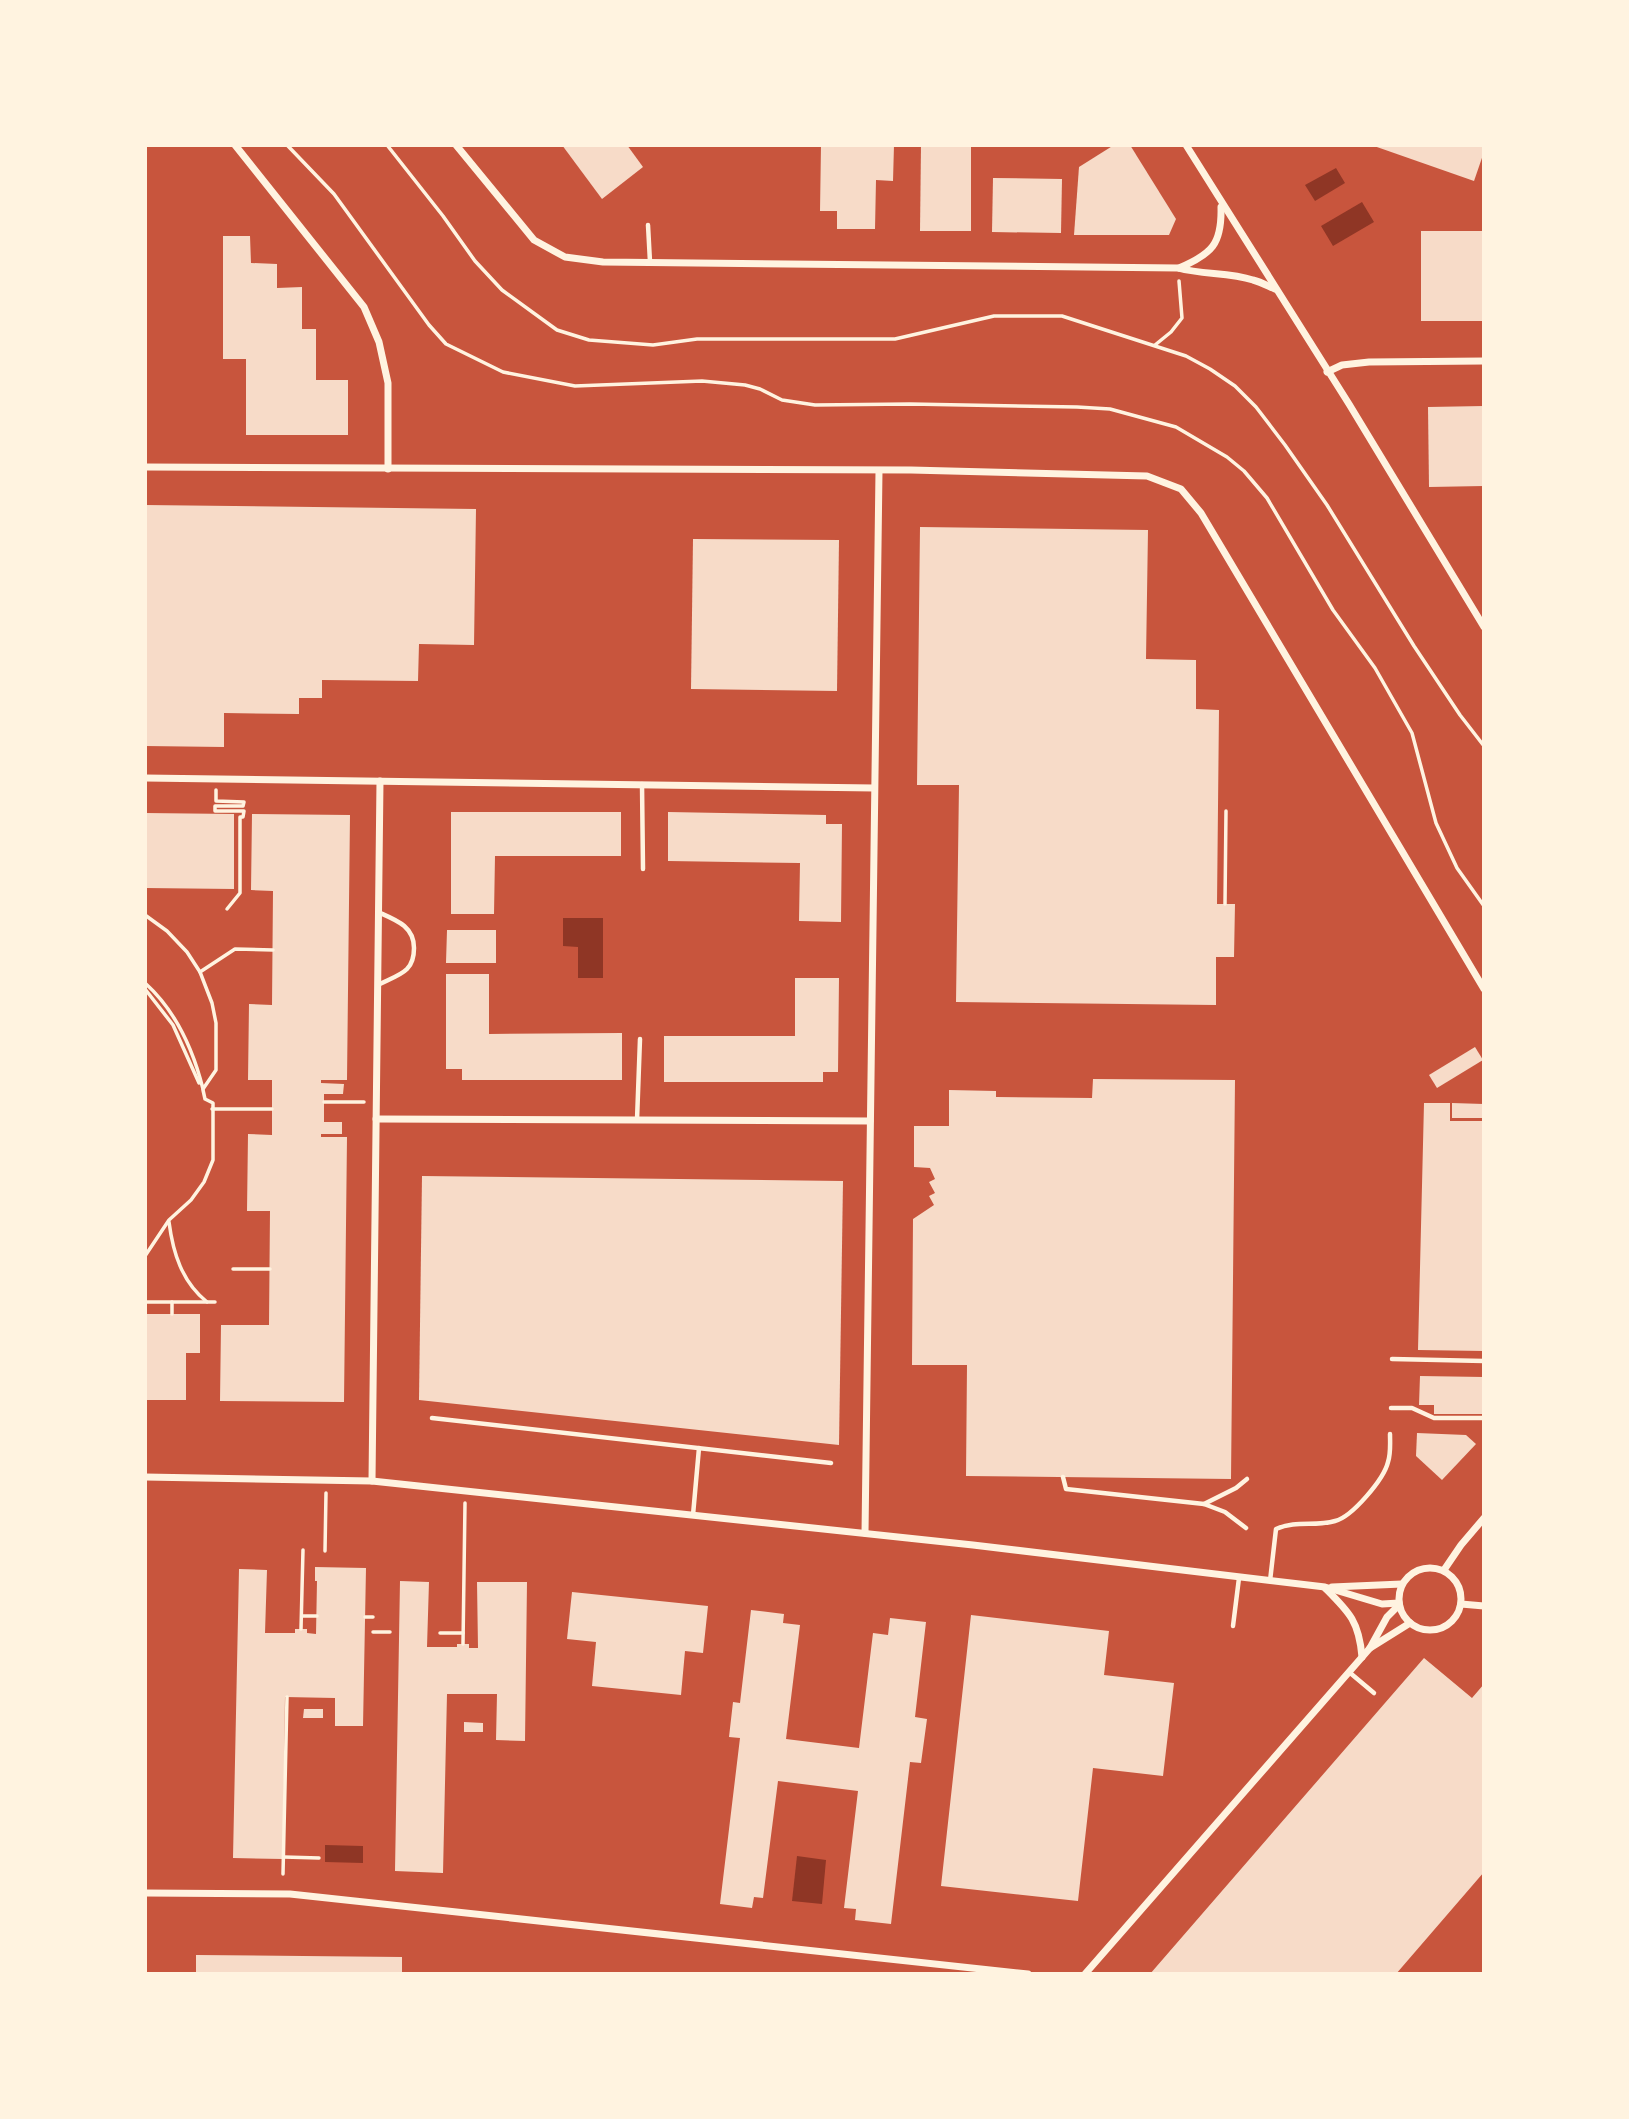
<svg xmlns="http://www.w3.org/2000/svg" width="1629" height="2119" font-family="'PT Sans Narrow',sans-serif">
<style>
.water{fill:#8f3625}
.building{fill:#f7dbc8}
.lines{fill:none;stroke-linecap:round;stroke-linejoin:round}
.path{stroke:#fff3e0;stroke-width:3.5}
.service{stroke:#fff3e0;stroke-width:4.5}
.minor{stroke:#fff3e0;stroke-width:7}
</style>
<rect width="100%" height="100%" fill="#c8553d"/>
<g class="water">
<path d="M1336,168L1345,183L1315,201L1305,185Z"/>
<path d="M1362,202L1374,222L1333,246L1321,226Z"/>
<path d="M563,918H603V978H578V947L563,946Z"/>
<path d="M325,1845L363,1846V1863L325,1862Z"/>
<path d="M797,1856L826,1860L822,1904L792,1901Z"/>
</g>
<g class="building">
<path d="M562,145H627L643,167L602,199Z"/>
<path d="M821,145H894L893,181L876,180L875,229H837V211H820Z"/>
<path d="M921,145H971V231H920Z"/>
<path d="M1114,145H1130L1176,219L1169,235H1074L1079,167Z"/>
<path d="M1484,145V152L1474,181L1374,146Z"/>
<path d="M993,178L1062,179L1061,233L992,232Z"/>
<rect x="1421" y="231" width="63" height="90"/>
<path d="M223,236H250L251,263L277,264V288L302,287V329H316V380H348V435H246V359H223Z"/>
<path d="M1484,406V486L1429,487L1428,407Z"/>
<path d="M145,505L476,509L474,645L419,644L418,681L322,680V698H299V714L224,713V747L145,746Z"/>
<path d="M920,527L1148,530L1146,659L1196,660V709L1219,710L1217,904H1235L1234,957H1216V1005L956,1002L959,785H917Z"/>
<path d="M693,539L839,540L837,691L691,689Z"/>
<path d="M451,812H621V856H495L494,914H451Z"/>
<path d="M668,812L826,815V824H842L841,922L799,921L800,863L668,861Z"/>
<path d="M145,813L234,814V889L145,888Z"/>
<path d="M252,814L350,815L347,1080H321V1083L344,1084L343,1094H324V1122H342V1134H321V1137H347L344,1402L220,1401L221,1325H269L270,1211H247L248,1134L272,1135V1080H248L249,1004L272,1005L273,891L251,890Z"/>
<path d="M447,930H496V963H446Z"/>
<path d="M446,974H489V1034L622,1033V1080H462V1069H446Z"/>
<path d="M795,978H839L838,1072H823V1082H664V1036H795Z"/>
<path d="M1475,1047L1483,1060L1437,1088L1429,1075Z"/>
<path d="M1093,1079L1235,1080L1231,1479L966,1476L967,1365H912L913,1219L934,1205L929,1196L935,1193L929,1182L935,1179L930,1168L914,1167V1126H949V1090L996,1091V1097L1092,1098Z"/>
<path d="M1424,1103H1450V1121H1484V1351L1418,1350Z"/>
<path d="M1452,1103L1484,1104V1118H1452Z"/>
<path d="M422,1176L843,1181L839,1445L419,1400Z"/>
<path d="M145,1314H200V1353H186V1400H145Z"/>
<path d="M1420,1376L1484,1377V1414H1434V1405H1419Z"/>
<path d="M1417,1433L1466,1435L1476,1444L1442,1480L1416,1456Z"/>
<path d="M315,1567L366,1568L363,1726H335V1698L285,1697L283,1859L233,1858L239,1569L267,1570L265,1633H295V1629H307V1633L316,1634L317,1581H315Z"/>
<path d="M400,1581L429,1582L427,1647H457V1644H469V1648H478L477,1582H527L525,1741L496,1740L497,1694H447L443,1873L395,1871Z"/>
<path d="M572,1592L708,1606L703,1653L685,1651L681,1695L592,1686L596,1642L567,1639Z"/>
<path d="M751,1610L784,1614L783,1623L800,1625L786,1739L859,1748L873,1633L888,1635L890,1618L926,1622L915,1717L927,1719L921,1763L910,1762L891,1924L855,1920L856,1909L844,1908L858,1791L778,1781L763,1898L754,1897L752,1908L720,1904L740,1738L729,1737L733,1702L740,1703Z"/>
<path d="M971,1615L1109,1631L1104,1675L1174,1683L1163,1776L1093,1768L1078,1901L941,1886Z"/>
<path d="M1424,1658L1472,1698L1484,1684V1872L1396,1974H1150Z"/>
<path d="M304,1709H323V1718H303Z"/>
<path d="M464,1722L483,1723V1732H464Z"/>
<path d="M196,1955L402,1957V1974H196Z"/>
</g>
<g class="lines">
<g class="path">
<path d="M287,145L334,194L429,325L446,344L503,372L575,386L702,381L745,385L760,389L782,400L815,405L910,404L1077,407L1110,409L1176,427L1227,457L1244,471L1267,498L1333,610L1375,668L1412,733L1436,823L1457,868L1484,906"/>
<path d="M387,145L443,216L475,261L502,290L557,330L589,340L653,345L697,339H895L994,316H1062L1186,356L1210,369L1235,386L1256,407L1285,445L1327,505L1414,646L1460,715L1484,746"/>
<path d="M1155,345L1171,332L1182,318L1179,281"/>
<path d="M216,790V801L244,802L243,806H215V811H244L243,817H240V893L227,909"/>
<path d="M1225,904L1226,811"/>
<path d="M145,915L167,931L187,952L200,972L212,1003L216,1023V1070L203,1089C193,1049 176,1011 145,983"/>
<path d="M200,972L235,949L273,950"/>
<path d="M145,989L173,1025L199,1083"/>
<path d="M324,1102H364"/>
<path d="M212,1109H272"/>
<path d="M169,1222C173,1253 182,1282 207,1302"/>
<path d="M145,1256L169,1220L191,1200L204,1182L213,1160V1103L205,1099L203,1090"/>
<path d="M233,1269H270"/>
<path d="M145,1302H215"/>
<path d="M172,1314V1302"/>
<path d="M325,1551L326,1493"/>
<path d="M302,1616H317"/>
<path d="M365,1617H373"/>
<path d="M301,1629L303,1550"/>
<path d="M373,1632H390"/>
<path d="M440,1633H463"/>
<path d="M463,1644L465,1503"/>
<path d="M284,1857L319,1858"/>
<path d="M283,1874L287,1697"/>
</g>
<g class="service">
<path d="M648,225L650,262"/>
<path d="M642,784L643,869"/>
<path d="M378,912C396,920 414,926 414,948C414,956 413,963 407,969C400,976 387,980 378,985"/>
<path d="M637,1120L640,1039"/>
<path d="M1392,1359L1484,1361"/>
<path d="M1391,1408H1412L1434,1418H1484"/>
<path d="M432,1418L831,1463"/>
<path d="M1063,1477L1066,1489L1204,1504L1225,1512L1246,1528"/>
<path d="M1204,1504L1236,1488L1247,1479"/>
<path d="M693,1515L699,1448"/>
<path d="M1270,1581L1276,1529C1297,1520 1315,1527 1335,1521C1352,1517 1384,1479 1388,1462C1391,1453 1390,1443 1390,1434"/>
<path d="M1233,1626L1239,1578"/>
<path d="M1349,1672L1374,1693"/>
</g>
<g class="minor">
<path d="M235,145L364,307L379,342L388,383V469"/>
<path d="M456,145L534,240L565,257L603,262L1178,268C1203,275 1229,272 1253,280C1261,282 1268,286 1275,289"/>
<path d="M1186,145L1349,404L1484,627"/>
<path d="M1179,268C1212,254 1222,244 1221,207"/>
<path d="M1327,372L1342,365L1369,362L1484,361"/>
<path d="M145,467L911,470L1147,476L1181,489L1201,513L1484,989"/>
<path d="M145,778L874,788"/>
<path d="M376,1119L870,1121"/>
<path d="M145,1477L372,1481L973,1545L1325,1587L1382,1604L1399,1603"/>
<path d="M372,1481L380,781"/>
<path d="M865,1533L879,471"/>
<circle cx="1430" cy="1599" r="31"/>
<path d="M1444,1570L1461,1545L1484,1518"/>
<path d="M1332,1587L1402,1584"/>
<path d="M1325,1588C1349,1612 1359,1621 1362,1657"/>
<path d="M1461,1604L1484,1606"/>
<path d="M1370,1648L1410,1623"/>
<path d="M145,1893L290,1894L1028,1974"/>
<path d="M1085,1974L1349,1672L1370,1648L1387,1617L1399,1605"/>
</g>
</g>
<rect width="1629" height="2119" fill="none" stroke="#fff3e0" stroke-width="294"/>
</svg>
